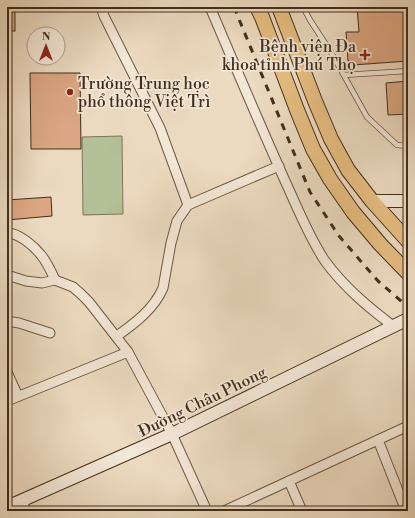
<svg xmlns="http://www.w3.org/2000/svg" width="415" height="518" font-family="'Libre Bodoni',serif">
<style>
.green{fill:#b4c095;stroke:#7a7758}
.building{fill:#dba682;stroke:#412e1c}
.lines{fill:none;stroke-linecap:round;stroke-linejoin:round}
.lane-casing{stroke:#6c5945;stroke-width:6}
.street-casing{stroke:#6c5945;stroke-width:11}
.secondary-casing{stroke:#412e1c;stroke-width:14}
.primary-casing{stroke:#412e1c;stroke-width:16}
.lane{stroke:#f3e7d6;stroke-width:4.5}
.street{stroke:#f3e7d6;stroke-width:9}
.secondary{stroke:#f3e7d6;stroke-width:12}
.primary{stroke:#e6bd80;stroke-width:14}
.rail{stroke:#412e1c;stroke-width:3;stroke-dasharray:7 7;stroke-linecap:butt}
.poi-dot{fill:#8f2418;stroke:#f3e7d6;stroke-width:1.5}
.labels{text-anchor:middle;stroke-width:3.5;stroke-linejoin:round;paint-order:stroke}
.poi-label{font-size:16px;fill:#412e1c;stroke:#f3e7d6;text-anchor:end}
.street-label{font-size:16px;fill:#412e1c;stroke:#f3e7d6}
</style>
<rect width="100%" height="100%" fill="#ecdac0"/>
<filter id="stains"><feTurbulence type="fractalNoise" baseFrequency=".005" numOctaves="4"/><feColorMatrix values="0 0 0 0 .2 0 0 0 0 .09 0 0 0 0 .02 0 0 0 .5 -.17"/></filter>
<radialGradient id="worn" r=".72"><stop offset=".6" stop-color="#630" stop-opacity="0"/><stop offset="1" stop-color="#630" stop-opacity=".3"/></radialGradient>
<path class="green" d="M122,136L123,214L83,215L82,137Z"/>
<g class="building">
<rect x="7" y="7" width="8" height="24"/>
<path d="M357,7H408V61L353,65V61H348L346,32H359Z"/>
<path d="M30,73H80L81,149H31Z"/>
<path d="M408,81V114L388,115L386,83Z"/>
<path d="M51,197L52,216L7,220V200Z"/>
</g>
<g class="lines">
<g class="lane-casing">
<g id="lane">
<path d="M303,7L310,20L332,54L367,117L397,145L408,146"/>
<path d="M344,75L408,71"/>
<path d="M402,323L408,329"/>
</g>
</g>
<g class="street-casing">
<g id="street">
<path d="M101,7L104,16L160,128L188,205"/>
<path d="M210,7C235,66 260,125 286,183C298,209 309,237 325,261C344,287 368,307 393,326"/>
<path d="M7,233C19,233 34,246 41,255C47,262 51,271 55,280"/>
<path d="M7,275L26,281L42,283L55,280L73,287L81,294L89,302L128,352L172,434L207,511"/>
<path d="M7,321L19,323L50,333"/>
<path d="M117,336C135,323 154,309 163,288L171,243L177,221L188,205L279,166"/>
<path d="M7,372L18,396"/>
<path d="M7,401L128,352"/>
<path d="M378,440L406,511"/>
<path d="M289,481L302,511"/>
<path d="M22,501L26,511"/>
<path d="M224,511L408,426"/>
</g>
</g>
<g class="secondary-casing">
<g id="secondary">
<path d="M372,201H408"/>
<path d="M7,507L172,434L408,319"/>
</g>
</g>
<g class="primary-casing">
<g id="primary">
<path d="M257,7L262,17L297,110L313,149L330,179L353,212L380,244L408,273"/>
<path d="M279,7L315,101L331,139L348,170L372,201L408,241"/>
</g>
</g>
<use href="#lane" class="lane"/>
<use href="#street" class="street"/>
<use href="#secondary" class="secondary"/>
<use href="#primary" class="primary"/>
<path class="rail" d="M234,7L310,192L339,236L378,281L408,307"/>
</g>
<g class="poi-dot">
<path d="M363 49h4v4h4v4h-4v4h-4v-4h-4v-4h4z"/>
<circle cx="70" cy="92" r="4"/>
</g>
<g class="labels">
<g class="poi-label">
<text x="356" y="52">Bệnh viện Đa<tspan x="356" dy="18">khoa tỉnh Phú Thọ</tspan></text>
<text x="78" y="89" text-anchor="start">Trường Trung học<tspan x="78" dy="18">phổ thông Việt Trì</tspan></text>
</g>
<g class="street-label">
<text transform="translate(202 401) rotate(-26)" y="6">Đường Châu Phong</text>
</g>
</g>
<rect width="415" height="518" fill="none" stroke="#ecdac0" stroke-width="24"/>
<rect x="8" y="8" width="399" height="502" fill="none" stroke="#412e1c" stroke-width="2"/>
<rect x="12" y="12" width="391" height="494" fill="none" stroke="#412e1c"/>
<g transform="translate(46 46)"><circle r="19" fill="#f3e7d6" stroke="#ac9d8c"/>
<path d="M0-3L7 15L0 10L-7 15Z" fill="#8f2418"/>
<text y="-6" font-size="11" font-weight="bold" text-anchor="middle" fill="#412e1c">N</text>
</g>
<rect width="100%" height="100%" filter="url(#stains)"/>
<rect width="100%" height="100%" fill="url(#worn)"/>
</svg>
